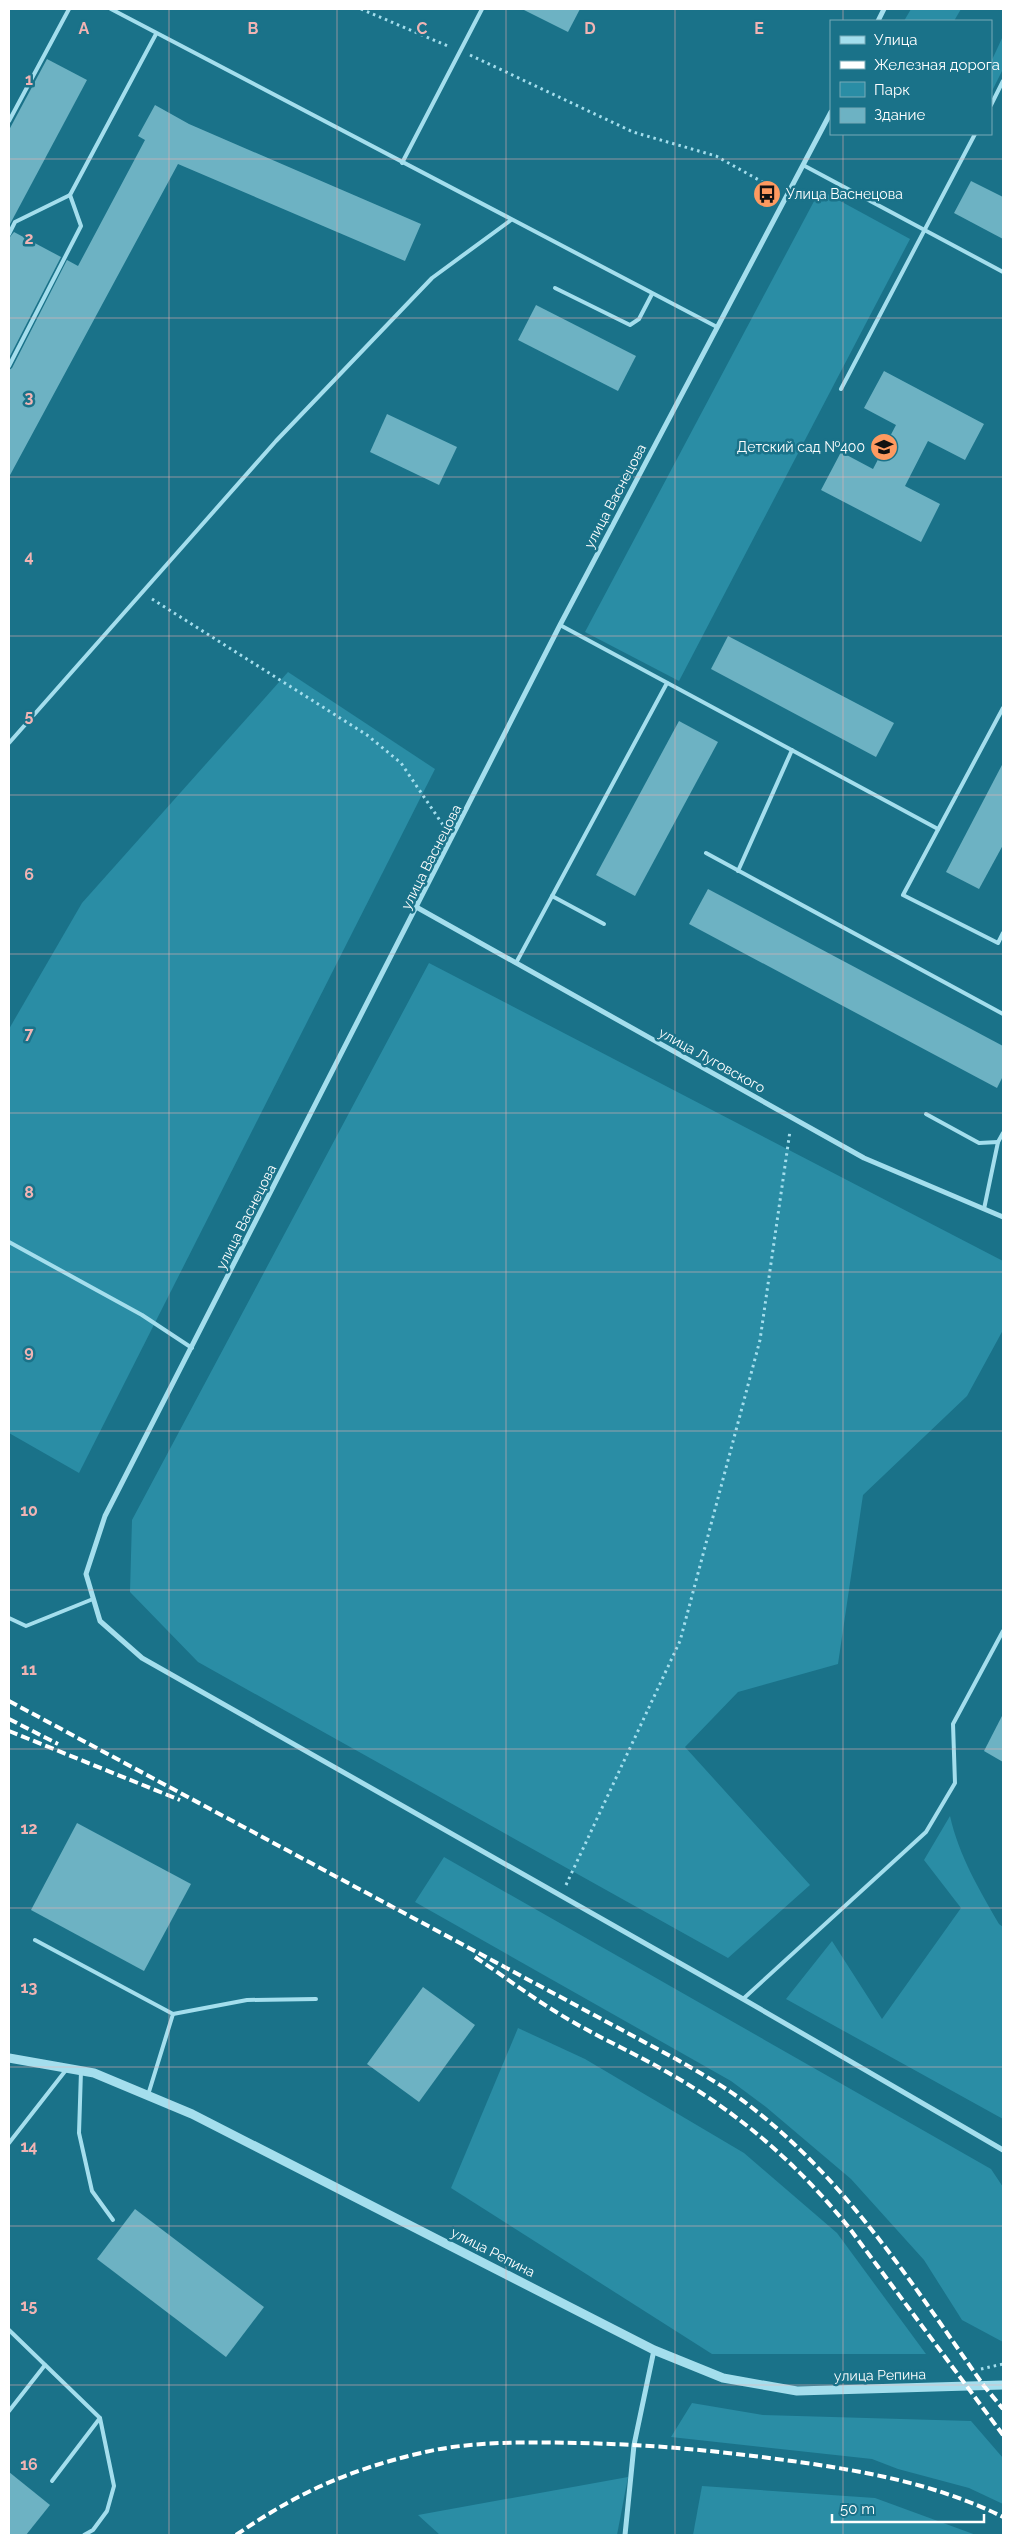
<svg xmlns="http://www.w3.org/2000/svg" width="1012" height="2544" font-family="Raleway,sans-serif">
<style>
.green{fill:#2a8da5}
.building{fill:#6db2c3}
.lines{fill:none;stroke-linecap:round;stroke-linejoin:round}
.path{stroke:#a4deed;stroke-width:3;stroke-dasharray:2.5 4;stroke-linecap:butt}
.service{stroke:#a4deed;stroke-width:4}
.minor{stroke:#a4deed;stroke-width:5}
.tertiary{stroke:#a4deed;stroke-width:9}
.rail{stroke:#fff;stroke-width:4;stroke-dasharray:9 4;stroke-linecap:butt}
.grid{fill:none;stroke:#f1b4b4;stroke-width:1;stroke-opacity:0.55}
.labels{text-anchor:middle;stroke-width:5;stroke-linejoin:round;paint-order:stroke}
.poi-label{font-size:14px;fill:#fff;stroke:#1a7289;text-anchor:start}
.street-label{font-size:14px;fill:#fff;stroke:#1a7289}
.grid-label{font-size:16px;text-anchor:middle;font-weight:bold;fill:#f1b4b4;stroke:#1a7289;stroke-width:5;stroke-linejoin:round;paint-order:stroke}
</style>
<rect width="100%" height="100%" fill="#1a7289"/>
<g class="green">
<path d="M911,9H961L954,21H904Z"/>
<path d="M1003,36V69L991,93V62Z"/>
<path d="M820,190L910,239L679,681L585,632Z"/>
<path d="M288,672L435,769L79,1473L9,1433V1029L82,903Z"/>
<path d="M429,963L1003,1261V1330L967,1396L863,1495L838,1664L738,1692L685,1747L810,1885L728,1958L198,1662L130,1592L132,1520Z"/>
<path d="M950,1816C959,1856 979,1889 999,1924L1003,1927V2119L786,1999L832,1941L882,2019L961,1908L924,1860Z"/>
<path d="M444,1857L991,2169L1003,2187V2342L962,2320L924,2260L851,2179L766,2107L731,2081L415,1902Z"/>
<path d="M518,2028L585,2059L744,2153L837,2233L926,2354H712L451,2188Z"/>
<path d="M692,2403L763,2415L971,2421L1003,2458V2504L969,2488L898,2469L872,2459L671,2437Z"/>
<path d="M628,2477L617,2535H440L418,2515Z"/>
<path d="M702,2486L875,2498L976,2535H693Z"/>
</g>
<g class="building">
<path d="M522,9H580L568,32Z"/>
<path d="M47,59L87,80L9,226V130Z"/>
<path d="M155,105L189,124L421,224L405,261L178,164L9,477V370L12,368L67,260L78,266L145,140L138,136Z"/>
<path d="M971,181L1003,197V239L954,213Z"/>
<path d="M14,232L61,257L9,358V238Z"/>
<path d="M536,305L636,356L618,391L518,340Z"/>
<path d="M884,371L984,424L965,460L928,441L905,486L940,504L921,542L821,490L841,452L873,469L896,425L864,408Z"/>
<path d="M387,414L457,447L439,485L370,452Z"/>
<path d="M728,636L894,723L876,757L711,669Z"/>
<path d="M679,721L718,742L635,896L596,875Z"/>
<path d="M1003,763V845L979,889L946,872Z"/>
<path d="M708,889L1003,1046V1076L997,1088L689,924Z"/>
<path d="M1003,1714V1762L984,1751Z"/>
<path d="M77,1823L191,1884L144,1971L31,1910Z"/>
<path d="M423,1987L475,2025L419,2102L367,2064Z"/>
<path d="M135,2209L264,2307L226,2357L97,2259Z"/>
<path d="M9,2472L50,2505L26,2535H9Z"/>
</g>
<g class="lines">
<g class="path">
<path d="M361,9L450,47"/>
<path d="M470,55L633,132L716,156L775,189"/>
<path d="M152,599L367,735L401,763L443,825"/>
<path d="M566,1885L680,1641L760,1340L790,1131"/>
<path d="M981,2369L1003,2364"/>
</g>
<g class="service">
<path d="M111,9L717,327"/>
<path d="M991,105L1003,81"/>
<path d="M9,121L69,9"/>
<path d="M402,163L482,9"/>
<path d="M803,165L1003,272"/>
<path d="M9,234L15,222L70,195L156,34"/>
<path d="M555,288L630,325L639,319L652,294"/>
<path d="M9,366L81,226L70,195"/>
<path d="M841,389L975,134"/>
<path d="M560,625L938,829"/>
<path d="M1003,708L903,895L998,943L1003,933"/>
<path d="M9,743L276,441L432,278L511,220"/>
<path d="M706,853L1003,1014"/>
<path d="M738,871L792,750"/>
<path d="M552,896L604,924"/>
<path d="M516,963L667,683"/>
<path d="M926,1114L979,1143L998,1142"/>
<path d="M984,1209L998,1142L1003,1133"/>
<path d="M9,1242L142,1315L192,1348"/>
<path d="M9,1618L26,1626L93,1599"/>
<path d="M35,1940L173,2014L148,2095"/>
<path d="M743,1999L926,1832L955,1783L953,1724L1003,1631"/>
<path d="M173,2014L247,2000L316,1999"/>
<path d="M81,2071L79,2133L92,2191L113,2220"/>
<path d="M9,2143L66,2070"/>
<path d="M9,2330L100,2418L114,2486L107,2511L93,2530L84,2535"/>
<path d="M9,2411L45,2365"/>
<path d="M52,2481L100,2418"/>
</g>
<g class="minor">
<path d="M878,21L884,9"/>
<path d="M831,112L560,625L105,1516L86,1574L100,1621L142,1658L743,1999L1003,2150"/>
<path d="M418,908L864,1158L1003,1217"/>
<path d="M625,2535L634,2445L654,2350"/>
</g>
<path class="tertiary" d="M9,2058L94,2073L192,2114L654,2350L723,2378L797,2391L1003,2385"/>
<g class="rail">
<path d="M9,1701L676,2059C700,2073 724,2086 746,2103C846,2179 913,2285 984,2386L1003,2409"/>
<path d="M9,1719L58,1744"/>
<path d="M9,1731L180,1800"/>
<path d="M475,1957C508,1979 539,2003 573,2022C604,2040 636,2054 667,2072C738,2112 799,2165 850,2229L1003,2435"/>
<path d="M236,2535C297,2493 348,2470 421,2453C470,2441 526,2442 576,2443C648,2444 720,2451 792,2461C864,2471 937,2484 1003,2517"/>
</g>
</g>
<path class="grid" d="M169,9V2535M337,9V2535M506,9V2535M675,9V2535M843,9V21M843,134V2535M9,159H1003M9,318H1003M9,477H1003M9,636H1003M9,795H1003M9,954H1003M9,1113H1003M9,1272H1003M9,1431H1003M9,1590H1003M9,1749H1003M9,1908H1003M9,2067H1003M9,2226H1003M9,2385H1003"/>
<defs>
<g id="bus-disc" transform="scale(1.4375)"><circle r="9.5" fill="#fe9a60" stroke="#1a7289"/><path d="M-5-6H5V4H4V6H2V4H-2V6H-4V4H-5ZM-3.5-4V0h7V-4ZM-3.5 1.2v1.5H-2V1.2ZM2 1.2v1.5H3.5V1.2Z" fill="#111"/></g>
<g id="school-disc" transform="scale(1.4375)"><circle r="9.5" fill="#fe9a60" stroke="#1a7289"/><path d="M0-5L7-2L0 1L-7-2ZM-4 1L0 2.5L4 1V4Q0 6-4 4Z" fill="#111"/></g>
</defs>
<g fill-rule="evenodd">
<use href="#bus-disc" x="767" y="194"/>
<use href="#school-disc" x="884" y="447"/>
</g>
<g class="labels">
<g class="poi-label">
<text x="786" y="199">Улица Васнецова</text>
<text x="865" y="452" text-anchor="end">Детский сад №400</text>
</g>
<g class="street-label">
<text transform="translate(615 496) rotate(-62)" y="5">улица Васнецова</text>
<text transform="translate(431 857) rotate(-63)" y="5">улица Васнецова</text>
<text transform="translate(712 1060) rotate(29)" y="5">улица Луговского</text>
<text transform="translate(246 1217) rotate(-63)" y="5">улица Васнецова</text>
<text transform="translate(493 2252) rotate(27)" y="5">улица Репина</text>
<text transform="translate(880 2375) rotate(-1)" y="5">улица Репина</text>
</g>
</g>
<g class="grid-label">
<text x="84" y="34">A</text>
<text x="253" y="34">B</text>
<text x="422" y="34">C</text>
<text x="590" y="34">D</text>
<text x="759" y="34">E</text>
<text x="29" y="85">1</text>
<text x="29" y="244">2</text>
<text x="29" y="403">3</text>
<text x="29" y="562">4</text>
<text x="29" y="721">5</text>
<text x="29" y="880">6</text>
<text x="29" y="1039">7</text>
<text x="29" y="1198">8</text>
<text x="29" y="1357">9</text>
<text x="29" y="1516">10</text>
<text x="29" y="1675">11</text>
<text x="29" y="1834">12</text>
<text x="29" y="1993">13</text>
<text x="29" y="2152">14</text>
<text x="29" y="2311">15</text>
<text x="29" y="2470">16</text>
</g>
<rect width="1012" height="2544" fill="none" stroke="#ffffff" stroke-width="20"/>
<rect x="830" y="20" width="162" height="115" fill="#1a7289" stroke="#76aab8"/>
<rect x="840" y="36" width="25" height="8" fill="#a4deed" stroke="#76aab8"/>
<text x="874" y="45" font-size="15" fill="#ffffff">Улица</text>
<rect x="840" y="61" width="25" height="8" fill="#ffffff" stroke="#76aab8"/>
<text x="874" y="70" font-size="15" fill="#ffffff">Железная дорога</text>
<rect x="840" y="82" width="25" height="15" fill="#2a8da5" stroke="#76aab8"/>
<text x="874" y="95" font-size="15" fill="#ffffff">Парк</text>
<rect x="840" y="108" width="25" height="15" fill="#6db2c3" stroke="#76aab8"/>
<text x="874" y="120" font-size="15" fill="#ffffff">Здание</text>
<path d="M832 2514v8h152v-8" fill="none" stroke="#ffffff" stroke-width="2.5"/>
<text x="840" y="2514" font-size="15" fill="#ffffff" stroke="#1a7289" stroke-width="4" paint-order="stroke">50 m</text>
</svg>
